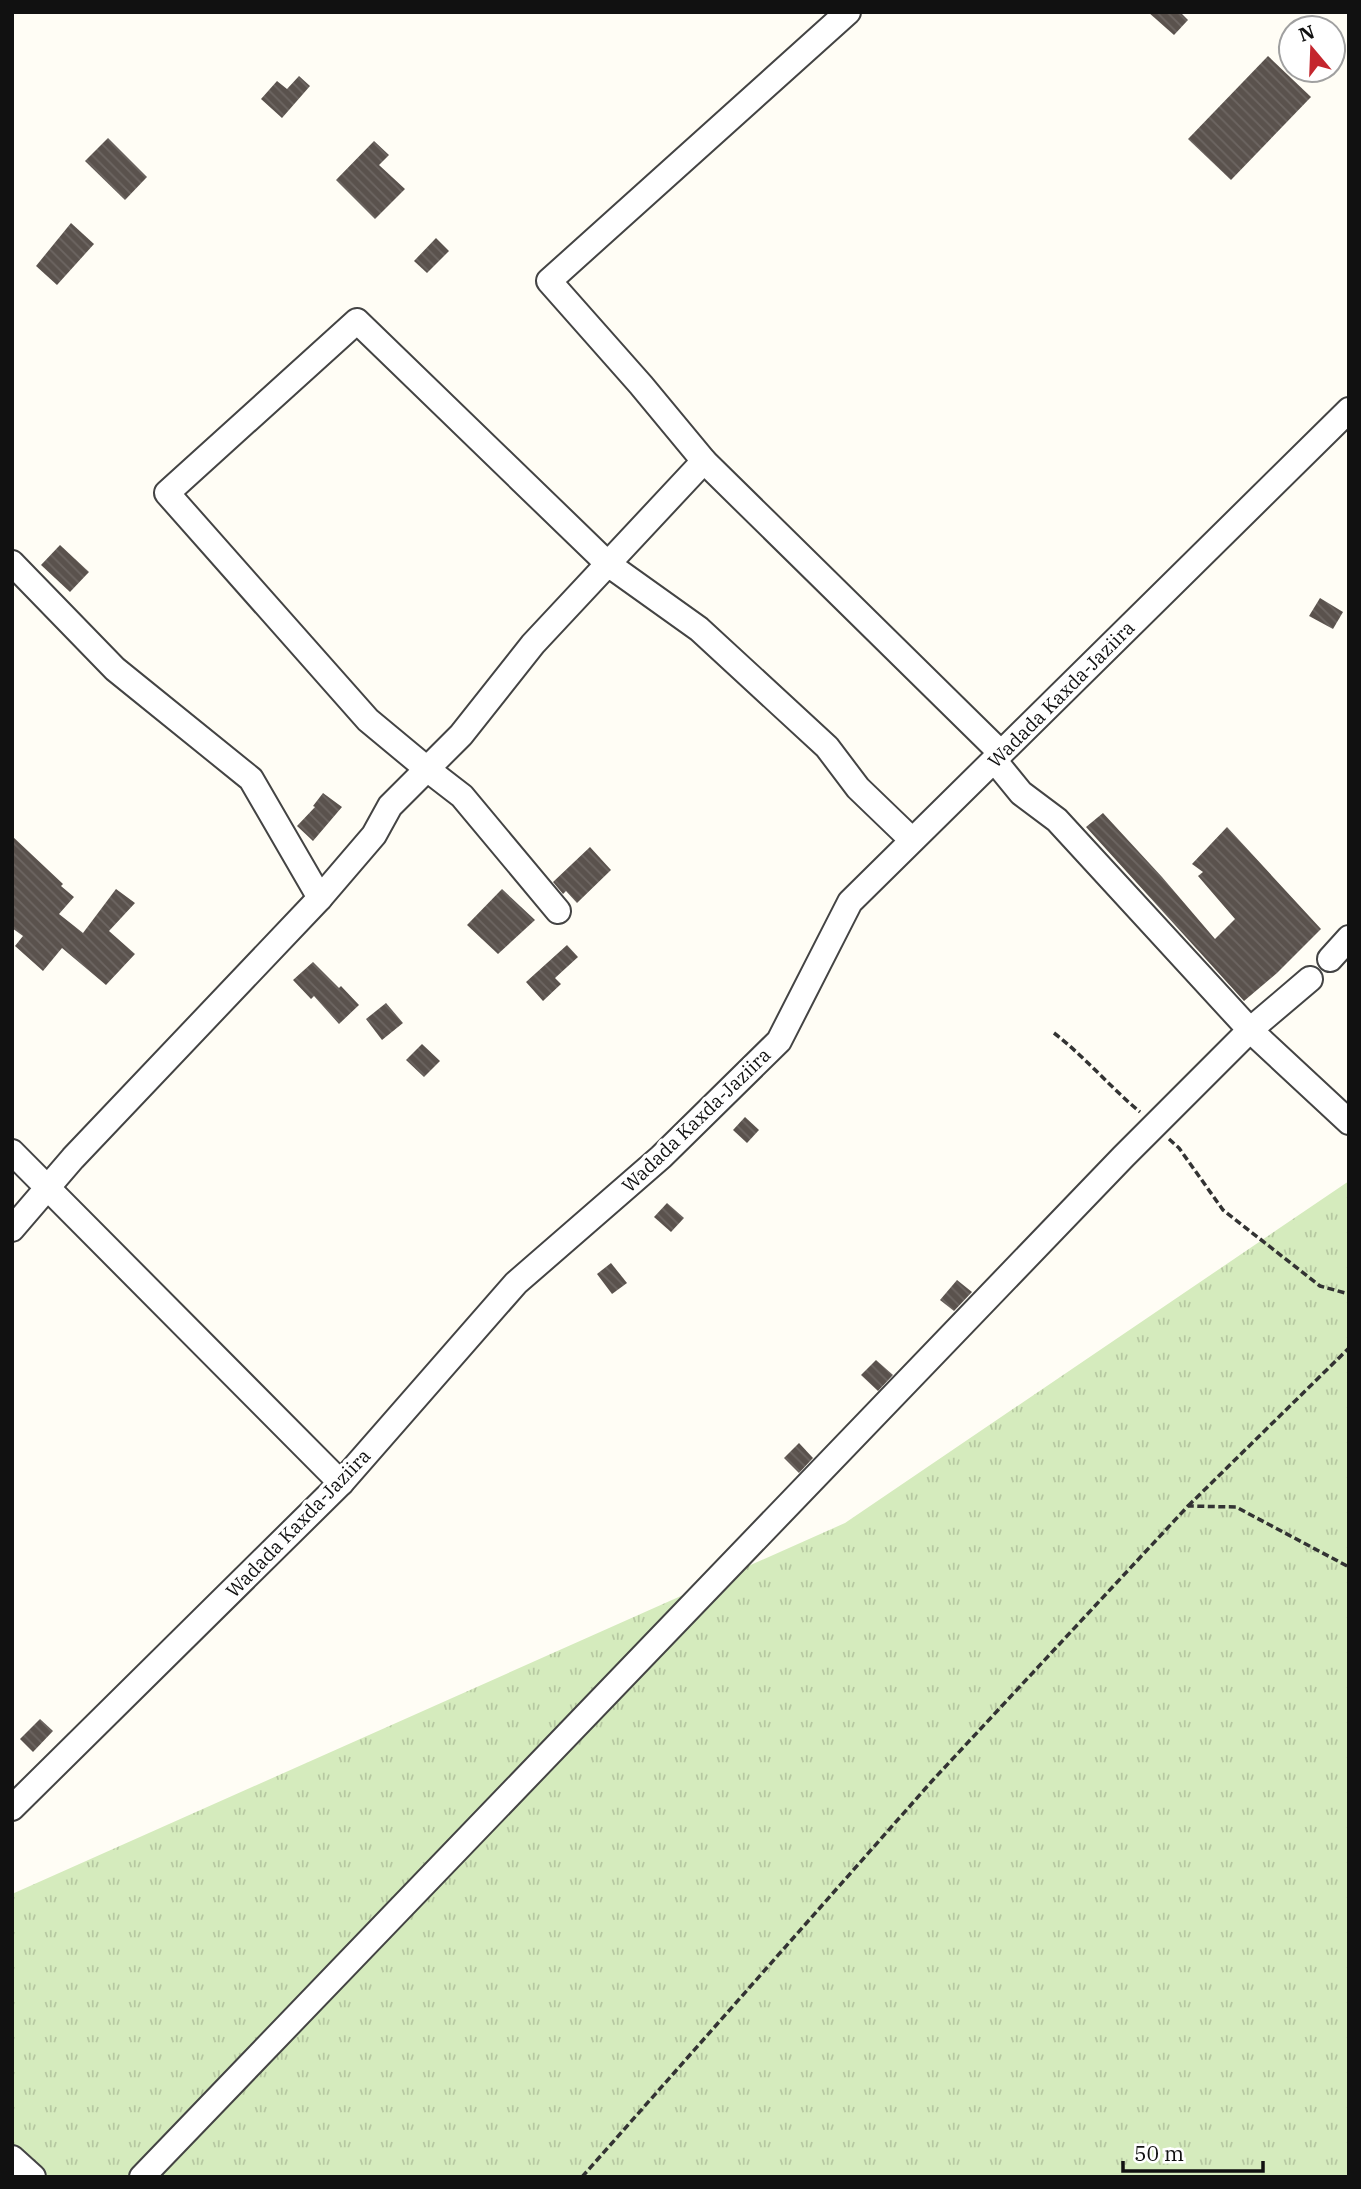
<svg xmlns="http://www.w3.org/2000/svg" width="1361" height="2189" font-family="'IBM Plex Serif',serif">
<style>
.grass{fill:url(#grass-tufts)}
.building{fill:url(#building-back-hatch)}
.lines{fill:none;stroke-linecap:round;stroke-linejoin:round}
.minor-casing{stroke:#444;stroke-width:28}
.path{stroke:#333;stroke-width:3.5;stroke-dasharray:7 3.5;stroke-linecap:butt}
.minor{stroke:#fff;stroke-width:24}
.labels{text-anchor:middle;stroke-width:7;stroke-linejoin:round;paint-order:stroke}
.street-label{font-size:19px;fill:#111;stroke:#fff}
</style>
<defs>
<pattern id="grass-tufts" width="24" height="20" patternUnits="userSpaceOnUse" patternTransform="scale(1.75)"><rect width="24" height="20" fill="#d5ebbd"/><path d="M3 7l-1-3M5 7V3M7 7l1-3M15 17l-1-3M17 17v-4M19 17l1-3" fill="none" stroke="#b6c8a1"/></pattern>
<pattern id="building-back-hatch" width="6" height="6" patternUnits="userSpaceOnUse" patternTransform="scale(1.75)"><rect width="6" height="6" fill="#5a524d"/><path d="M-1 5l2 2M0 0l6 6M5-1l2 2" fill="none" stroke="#6d6662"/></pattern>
</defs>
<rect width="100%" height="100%" fill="#fffdf5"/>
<path class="grass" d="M1349,1181V2177H12V1894L845,1523Z"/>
<g class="building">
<path d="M1148,12H1180L1188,20L1174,35Z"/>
<path d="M1268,56L1311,97L1231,180L1188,139Z"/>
<path d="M299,76L310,86L282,118L261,99L277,81L287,89Z"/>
<path d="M108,138L147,177L125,200L85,161Z"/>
<path d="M374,141L389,155L379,165L405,189L375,219L336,180Z"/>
<path d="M71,223L94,244L57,285L36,266Z"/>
<path d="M436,238L449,251L427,273L414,261Z"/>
<path d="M60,545L89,572L70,592L41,565Z"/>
<path d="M1320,598L1343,612L1333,629L1309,616Z"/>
<path d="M323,793L342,807L313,841L297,826L315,807L313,806Z"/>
<path d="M1103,813L1162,877L1215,939L1235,919L1198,876L1203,872L1192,864L1227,827L1321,929L1277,973L1244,1001L1086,827Z"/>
<path d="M12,836L63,884L61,886L74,897L59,914L83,933L116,889L135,903L109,931L135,954L106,985L62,948L43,971L15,946L23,936L12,928Z"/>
<path d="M590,847L611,870L577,903L566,891L563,894L553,882Z"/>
<path d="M502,889L535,920L498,954L467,925Z"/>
<path d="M567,945L578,957L555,978L561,984L543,1001L526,982Z"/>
<path d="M313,962L339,988L341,986L359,1005L339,1024L314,996L311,999L293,980Z"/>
<path d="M386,1003L403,1023L382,1040L366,1019Z"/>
<path d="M422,1044L440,1061L424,1077L406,1060Z"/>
<path d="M745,1117L759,1130L747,1143L733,1130Z"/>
<path d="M667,1203L684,1218L671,1232L654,1217Z"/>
<path d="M611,1263L627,1283L612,1294L597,1274Z"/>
<path d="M957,1280L972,1292L954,1311L940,1300Z"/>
<path d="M876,1360L893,1375L878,1391L861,1375Z"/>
<path d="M799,1443L813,1458L799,1473L784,1458Z"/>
<path d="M40,1719L53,1731L33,1752L20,1739Z"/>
</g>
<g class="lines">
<g class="minor-casing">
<g id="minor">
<path d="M848,12L549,281L641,385L704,461L533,644L461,735L427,769L368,720L167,493L357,321L608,564L699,629L827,747L858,788L912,840"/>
<path d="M704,461L1001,753"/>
<path d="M12,563L115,669L251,779L320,898"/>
<path d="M994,760L1021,793L1057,820L1250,1030L1349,1122"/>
<path d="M1330,959L1349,938"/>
<path d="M12,1152L341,1483"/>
<path d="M12,1229L73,1158L320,898L374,835L390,806L427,769L462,796L558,911"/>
<path d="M12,1808L341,1483L516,1283L661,1157L779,1041L850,902L1349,410"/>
<path d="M12,2158L33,2177"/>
<path d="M142,2177L1123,1157L1250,1030L1310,979"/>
</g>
</g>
<g class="path">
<path d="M1054,1033C1085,1057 1110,1087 1140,1112"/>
<path d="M1169,1139L1179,1148L1223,1210L1320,1286L1349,1294"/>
<path d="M1188,1506L1349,1348"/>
<path d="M582,2177L932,1781L1188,1506L1236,1507L1349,1567"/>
</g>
<use href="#minor" class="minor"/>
</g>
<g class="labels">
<g class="street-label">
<text transform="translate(1061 694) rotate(-45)" y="7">Wadada Kaxda-Jaziira</text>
<text transform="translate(696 1120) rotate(-44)" y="7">Wadada Kaxda-Jaziira</text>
<text transform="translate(298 1523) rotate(-46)" y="7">Wadada Kaxda-Jaziira</text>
</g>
</g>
<rect width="1361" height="2189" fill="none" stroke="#111111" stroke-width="28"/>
<g transform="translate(1312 49) rotate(341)"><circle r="33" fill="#ffffff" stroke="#a0a0a0" stroke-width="2"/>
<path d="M0-5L12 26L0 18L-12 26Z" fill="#c4262e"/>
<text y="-10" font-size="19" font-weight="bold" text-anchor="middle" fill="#111111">N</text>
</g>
<path d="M1123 2161v10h140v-10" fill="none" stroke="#111111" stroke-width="3.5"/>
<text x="1134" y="2161" font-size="21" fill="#111111" stroke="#ffffff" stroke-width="5" paint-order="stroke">50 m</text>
</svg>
